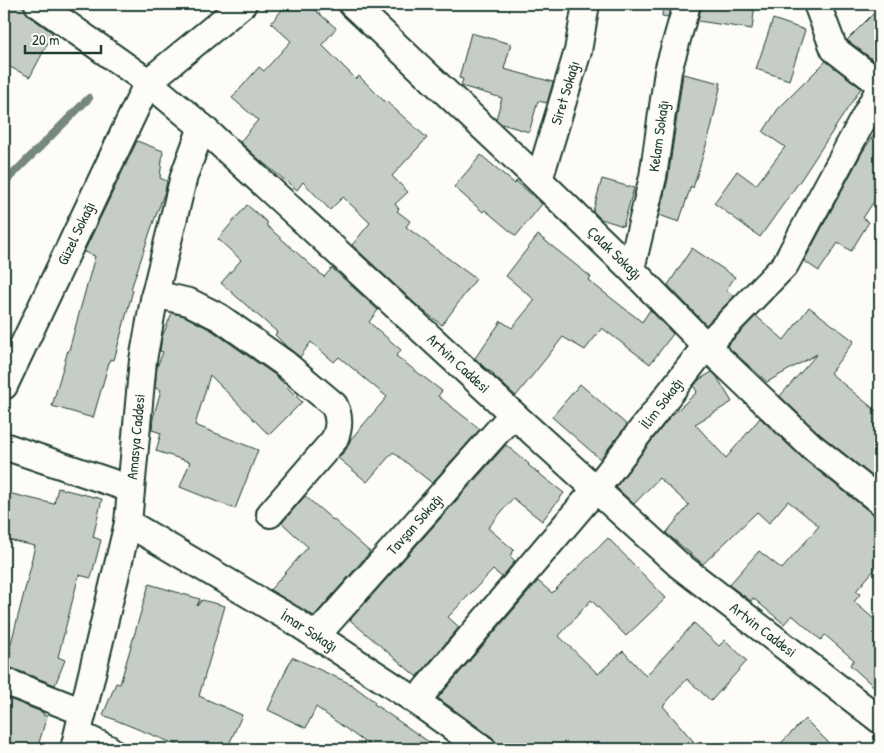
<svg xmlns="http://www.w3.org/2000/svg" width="884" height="753" font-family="'Patrick Hand',sans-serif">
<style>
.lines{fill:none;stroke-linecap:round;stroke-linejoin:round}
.stream{stroke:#75877f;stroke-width:8}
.building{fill:#c6cdc7;stroke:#1f3d34}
.minor-casing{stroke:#1f3d34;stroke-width:30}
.minor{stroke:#fdfcf7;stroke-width:26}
.labels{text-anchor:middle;stroke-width:4.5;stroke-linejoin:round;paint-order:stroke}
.street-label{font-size:15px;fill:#1f3d34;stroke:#fdfcf7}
</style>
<rect width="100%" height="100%" fill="#fdfcf7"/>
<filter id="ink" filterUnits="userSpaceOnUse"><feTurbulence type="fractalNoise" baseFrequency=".02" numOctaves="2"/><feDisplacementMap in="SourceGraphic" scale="10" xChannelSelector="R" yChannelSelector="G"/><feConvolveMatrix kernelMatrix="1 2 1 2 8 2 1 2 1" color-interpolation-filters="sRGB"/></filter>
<g filter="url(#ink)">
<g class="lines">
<path class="stream" d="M4,183L89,98"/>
</g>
<g class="building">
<path d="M4,4H17L24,7L25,11L29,16L53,33L30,77L4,64Z"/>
<path d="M287,4H308L336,28L322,45L356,79L359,76L386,103L387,102L427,138L392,176L408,192L395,204L399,209L397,211L410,221L406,227L476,279L442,325L421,309L352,245L370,223L343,197L330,210L303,182L297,190L261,161L240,142L258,120L232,98L259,67L264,71L291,41L271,23Z"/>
<path d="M663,4H671L668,17L662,16Z"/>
<path d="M702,4H755L752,29L698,21Z"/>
<path d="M880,7V65L847,40Z"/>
<path d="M773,19L805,30L789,80L756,69Z"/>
<path d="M471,33L511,44L504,69L553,82L547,103L538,101L529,132L502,124L496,119L502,98L461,86L463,79L459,78Z"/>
<path d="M826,61L861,88L802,178L760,237L714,203L737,171L756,185L785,147L763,132L778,109Z"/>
<path d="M683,74L721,83L711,129L693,188L691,186L679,222L659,215L668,179Z"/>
<path d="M880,126V192L863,218L869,222L851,251L838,243L819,271L804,261L863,151Z"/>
<path d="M137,141L163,151L160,178L167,181L165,191L151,229L131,289L133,290L114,360L110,359L93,418L52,406L68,350H69L95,256L84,252Z"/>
<path d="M481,155L515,184L516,181L542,204L516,236L485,210L483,212L454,187Z"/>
<path d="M602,179L634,188L623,226L601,219L593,211Z"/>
<path d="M247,205L268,223L266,225L324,277L332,268L378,310L369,322L401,350L396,356L442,391L438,396L480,429L432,483L393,452L367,482L338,458L346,450L351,439L387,397L339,357L334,362L311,342L300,357L286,346L275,335L277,332L221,283L241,260L218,239Z"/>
<path d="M538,235L591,277L588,280L642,322L650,310L673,334L650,364L602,328L585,350L563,337L516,396L493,375L494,374L485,368L475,358L501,321L512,328L535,300L506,276Z"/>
<path d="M692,248L735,277L726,290L734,296L706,325L668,285Z"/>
<path d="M809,307L854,341L830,373L880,414V482L821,435L780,396L817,354L767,382L727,346L756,316L784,340Z"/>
<path d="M172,313L184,316L211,330L275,375L302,402L269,435L210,375L195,425L258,450L235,509L180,487L190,462L156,451L161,433L152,430L153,418L161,390L155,388L157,367L163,352L160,351L162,337Z"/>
<path d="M712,372L717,377L732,402L695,424L726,458L760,418L802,458L871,513L877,516H880V563L856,591L860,594L854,602L880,624V692L850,665L854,660L825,635L821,640L792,615L784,624L753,598L751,601L729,585L759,551L782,569L819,526L788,501L769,523L757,512L703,564L666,533L689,505L659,478L634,504L616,487L670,417L697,392L694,386L700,379Z"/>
<path d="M580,384L627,425L600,459L552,417Z"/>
<path d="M506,445L529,464L528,465L564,493L542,521L513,498L488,528L514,550L510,556L515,561L502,577L493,570L448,617L459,627L417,677L350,620Z"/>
<path d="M58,488L102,499L93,537L101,540L91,578L79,575L58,657L65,660L55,685L9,667H5L11,652L9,651L32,562H31L35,546L4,539V492L54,504Z"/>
<path d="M305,496L333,520V519L370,552L314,616L270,590L308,547L282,523Z"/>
<path d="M608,538L666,598L626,636L591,600L559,636L598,674L623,651L646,676L694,623L719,646L725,640L747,661L711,701L687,679L663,706L700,749H498L496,742L492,737L438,698L538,581L552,593Z"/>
<path d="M149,584L200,599L197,606L202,600L225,606L199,696L242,715L227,749H187L103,715L116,683L120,684Z"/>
<path d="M292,657L351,684L375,702L374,704L439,749H374L316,707L306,728L268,710Z"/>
<path d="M4,697L44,713L43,715L47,716L37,749H4Z"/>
<path d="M805,719L835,749H775Z"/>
</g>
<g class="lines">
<g class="minor-casing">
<g id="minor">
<path id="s1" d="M38,4L148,82L202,127L513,414L679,565L880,720"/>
<path id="s2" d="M352,4L539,180L631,269L706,346L811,446L880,501"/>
<path d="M817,4L834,49L880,84"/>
<path id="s3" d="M539,180L578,51L586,4"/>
<path id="s4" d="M631,269L653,177L668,71L687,4"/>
<path d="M155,294L189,302L219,317L284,363L334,405C340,417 340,427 334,440L270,514"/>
<path id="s5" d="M4,386L148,82L243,4"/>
<path d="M4,446L131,489"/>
<path id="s6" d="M128,523L294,621L416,701L483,749"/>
<path id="s7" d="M316,636L513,414"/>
<path d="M4,681L83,712"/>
<path id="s8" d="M416,701L596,489L706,346L785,265L880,88"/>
<path d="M78,734L109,749"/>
<path id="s9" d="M74,749L128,523L143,360L155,294L184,176L202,127"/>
</g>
</g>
<use href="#minor" class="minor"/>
</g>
</g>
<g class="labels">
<g class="street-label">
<text dy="5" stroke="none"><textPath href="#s3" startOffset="91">Siret Sokağı</textPath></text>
<text dy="5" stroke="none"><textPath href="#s4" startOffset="136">Kelam Sokağı</textPath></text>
<text dy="5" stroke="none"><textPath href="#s5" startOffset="169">Güzel Sokağı</textPath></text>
<text dy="5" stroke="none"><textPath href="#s2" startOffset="362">Çolak Sokağı</textPath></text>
<text dy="5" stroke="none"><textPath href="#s1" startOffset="554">Artvin Caddesi</textPath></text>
<text dy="5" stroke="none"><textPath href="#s8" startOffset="386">İlim Sokağı</textPath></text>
<text dy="5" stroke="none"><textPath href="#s9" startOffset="319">Amasya Caddesi</textPath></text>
<text dy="5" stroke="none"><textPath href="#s7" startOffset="149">Tavşan Sokağı</textPath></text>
<text dy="5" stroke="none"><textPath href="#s1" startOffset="959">Artvin Caddesi</textPath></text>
<text dy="5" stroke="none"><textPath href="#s6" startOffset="211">İmar Sokağı</textPath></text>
</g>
</g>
<rect width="884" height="753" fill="none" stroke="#fdfcf7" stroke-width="20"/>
<rect x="10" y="10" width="864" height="733" fill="none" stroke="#1f3d34" stroke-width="2" filter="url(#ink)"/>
<path d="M25 45v8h76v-8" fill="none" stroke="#1f3d34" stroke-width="2.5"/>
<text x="32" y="45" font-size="15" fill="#1f3d34" stroke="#fdfcf7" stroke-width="4" paint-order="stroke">20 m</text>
</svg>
